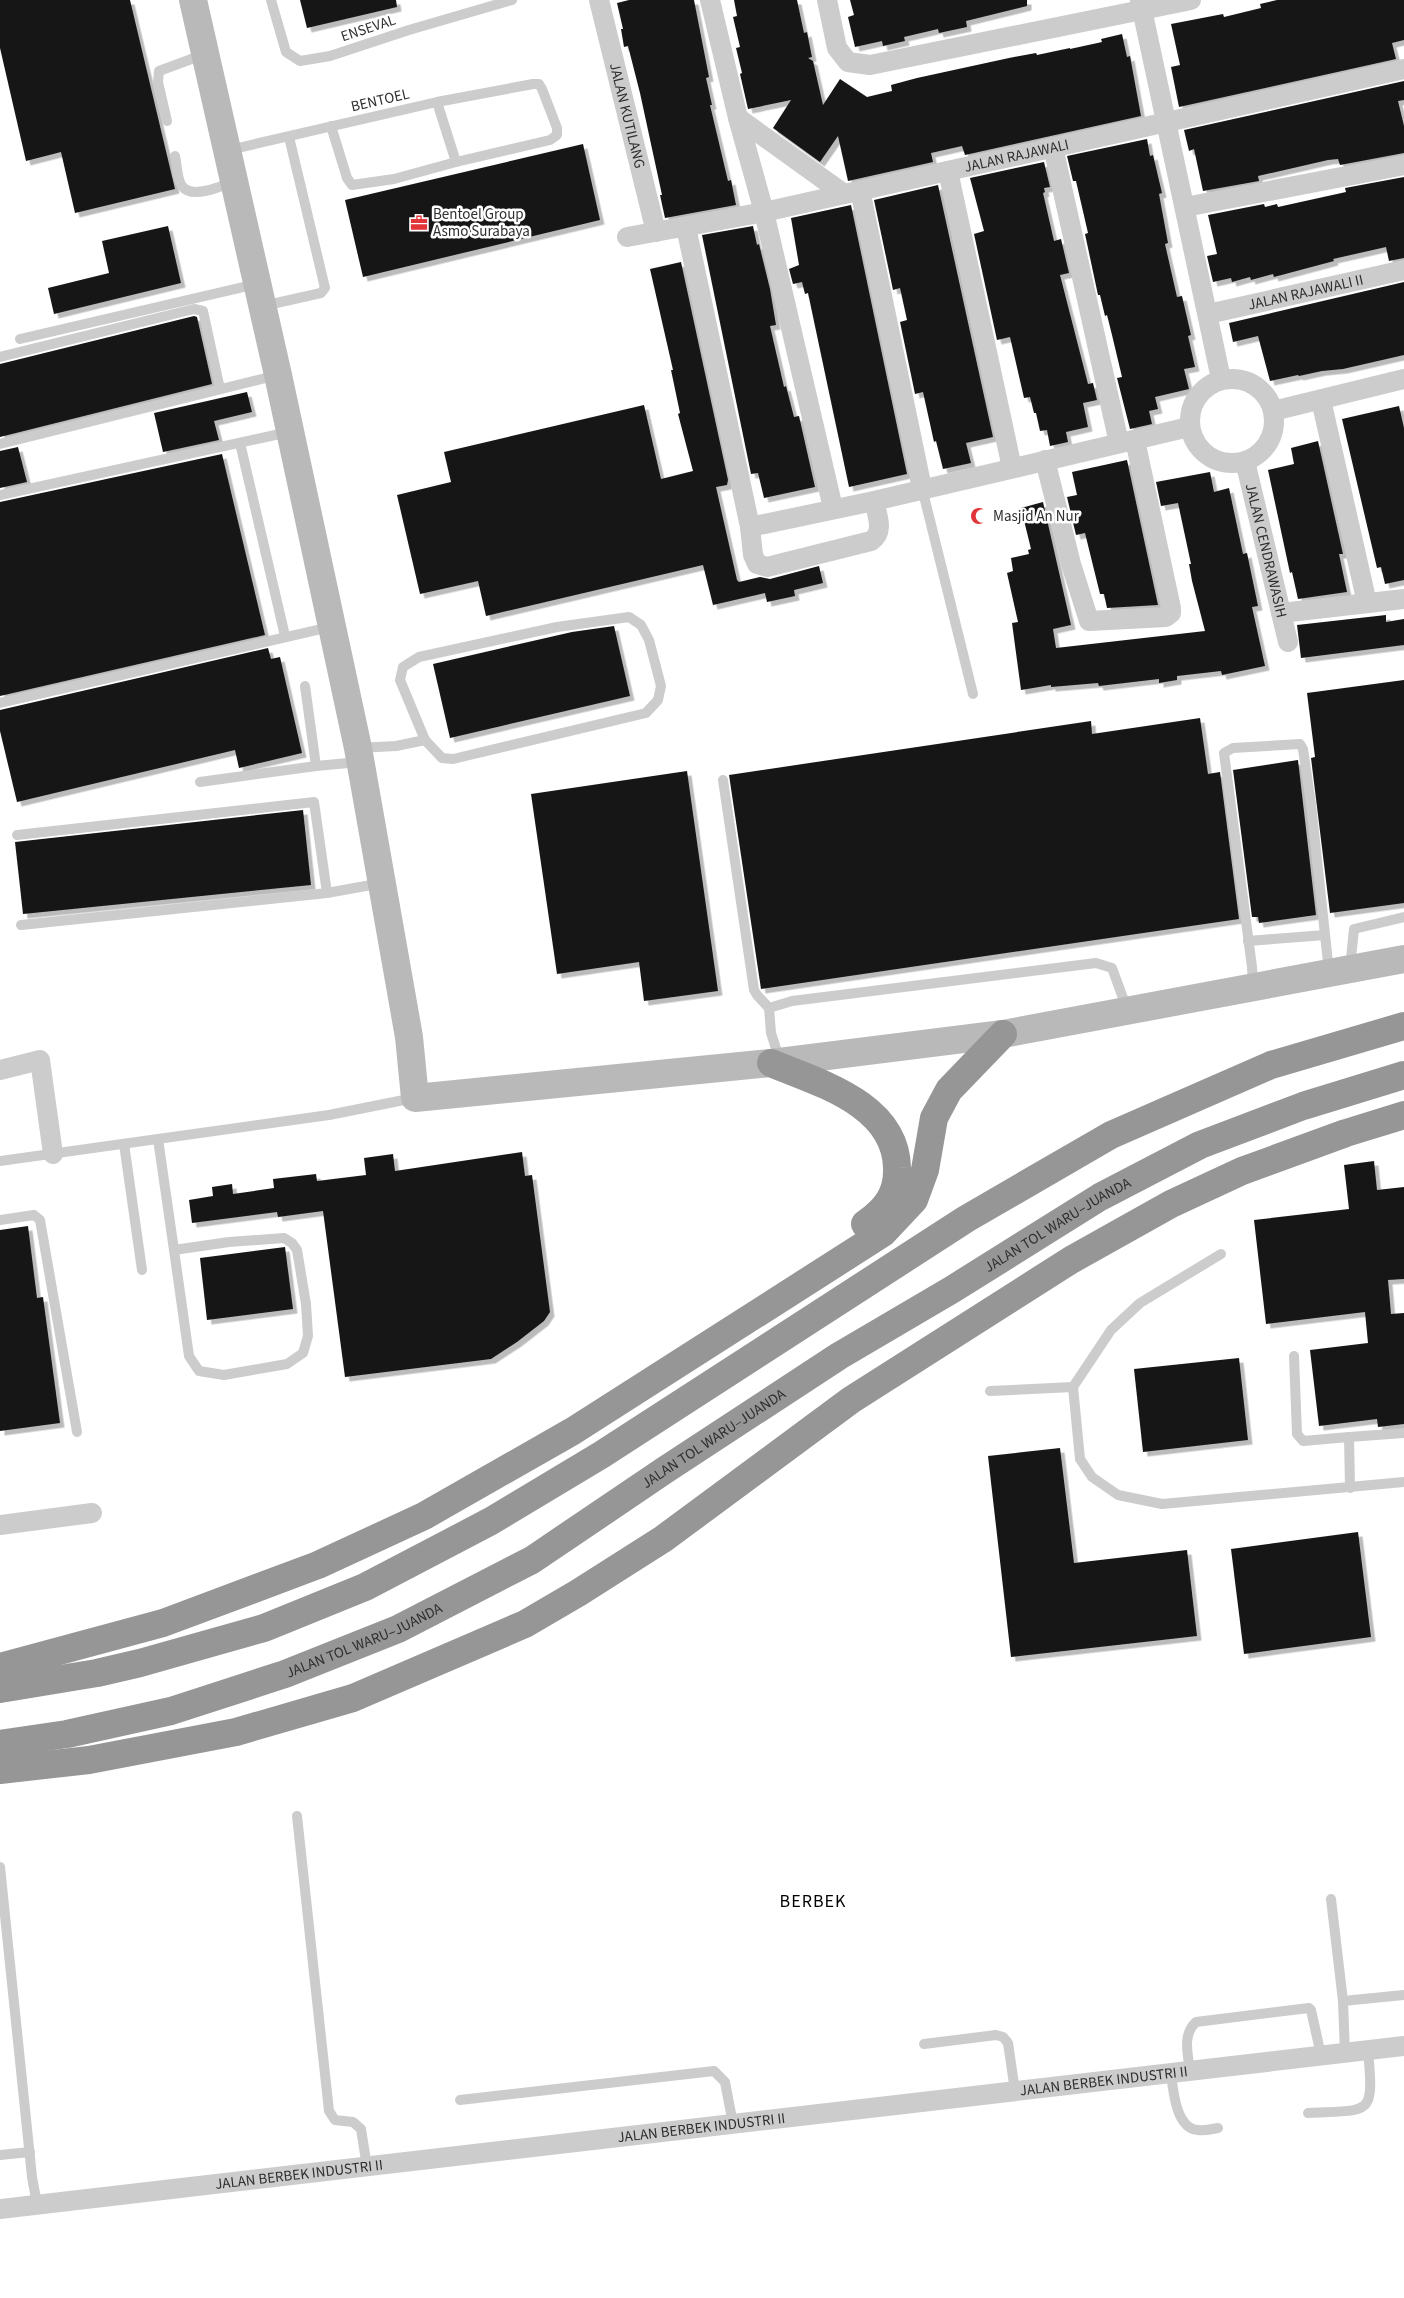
<svg xmlns="http://www.w3.org/2000/svg" width="1404" height="2298" font-family="'Source Sans 3',sans-serif">
<style>
.building{fill:#161616;filter:url(#shadow)}
.lines{fill:none;stroke-linecap:round;stroke-linejoin:round}
.lane{stroke:#ccc;stroke-width:10}
.street{stroke:#ccc;stroke-width:20}
.secondary{stroke:#b9b9b9;stroke-width:28}
.highway{stroke:#969696;stroke-width:28}
.labels{text-anchor:middle;stroke-width:5;stroke-linejoin:round;paint-order:stroke}
.street-label{font-size:15px;fill:#2f2f2f;stroke:#fff}
.poi-label{font-size:15px;fill:#2f2f2f;stroke:#fff;text-anchor:start}
.quarter-label{font-size:18px;letter-spacing:1px;fill:#000;stroke:#fff}
</style>
<defs>
<filter id="shadow"><feDropShadow dx="4.5" dy="4.5" stdDeviation="0" flood-color="#0004"/></filter>
</defs>
<rect width="100%" height="100%" fill="#fff"/>
<g class="building">
<path d="M0,0H130L175,189L75,213L61,152L26,161L0,48Z"/>
<path d="M300,0H396L397,7L307,28Z"/>
<path d="M629,0H694L709,77L706,78L712,105H710L728,181L731,180L736,205L665,218L660,195H662L640,93L628,46L624,47L621,29H623L617,3Z"/>
<path d="M734,0H797L804,33L807,32L812,57L808,58L813,61L823,105L840,79L867,97L892,91L891,85L917,78L1009,58L1036,53L1037,55L1070,48V49L1102,42L1101,39L1122,34L1127,57L1130,56L1141,116L965,155L962,146L931,153L933,162L848,181L838,136L820,162L773,128L791,100L748,109L740,74L742,73L736,48L740,47L733,17L737,16Z"/>
<path d="M850,0H1027V6L966,21L967,27L939,33L938,29L904,37L905,41L883,46L882,41L855,47L848,17L854,15Z"/>
<path d="M1277,0H1404V40L1392,43L1396,59L1179,107L1171,67L1180,65L1171,24L1223,14L1224,17L1261,8L1260,4Z"/>
<path d="M1404,81V100L1398,101L1404,126V153L1340,165L1338,159L1328,160L1258,176L1259,181L1203,191L1194,149L1189,151L1184,130Z"/>
<path d="M1147,139L1150,156L1153,155L1162,193L1159,194L1168,243L1165,244L1177,297L1182,296L1191,335L1188,336L1195,367L1184,369L1189,389L1155,397L1158,409L1149,411L1152,424L1130,429L1117,378L1122,377L1112,335L1107,315L1105,316L1100,295H1098L1085,234L1088,233L1076,181H1073L1067,156Z"/>
<path d="M583,144L600,220L363,277L345,200Z"/>
<path d="M1044,162L1050,187L1044,188L1045,192L1043,193L1054,241L1061,239L1069,273L1060,275L1088,384L1093,383L1097,400L1083,403L1088,427L1066,432L1068,442L1050,446L1047,430L1040,431L1036,413H1034L1030,397L1024,398L1010,337L997,340L974,234L984,231L970,178Z"/>
<path d="M1404,177V258L1389,261L1386,247L1333,259L1334,261L1274,277L1273,274L1251,280L1250,277L1232,282L1231,278L1213,282L1207,256L1217,254L1208,215L1264,204L1265,207L1277,204L1278,207L1346,192L1345,188Z"/>
<path d="M938,185L993,437L966,443L971,463L943,469L936,441L934,442L923,392L915,394L900,322L907,320L900,288L893,290L874,200Z"/>
<path d="M851,205L907,474L849,487L808,293L805,294L802,282L793,284L789,269L799,265L791,218Z"/>
<path d="M168,226L181,283L54,314L48,288L109,273L102,241Z"/>
<path d="M753,226L757,245L759,244L770,289L776,325L770,326L784,387L786,386L794,417L799,416L815,487L764,498L758,473L751,474L702,235Z"/>
<path d="M681,262L728,480L727,485L716,487L737,580L739,582L760,577L770,579L819,566L823,583L794,590L795,596L767,602L765,593L713,605L703,565L486,616L478,581L420,594L397,495L451,482L444,452L644,405L661,479L693,471L678,414L680,413L671,370H673L650,269Z"/>
<path d="M1404,282V355L1343,369L1322,371L1299,376L1298,375L1270,381L1258,336L1233,342L1229,323Z"/>
<path d="M194,316L197,317L212,384L0,437V364Z"/>
<path d="M247,392L252,412L214,421L219,440L163,452L154,413Z"/>
<path d="M1399,406L1404,428V580L1385,584L1381,567L1377,568L1342,419Z"/>
<path d="M1318,441L1343,554H1339L1347,592L1298,599L1292,572L1290,573L1268,470L1294,464L1291,448Z"/>
<path d="M18,447L27,482L0,488V451Z"/>
<path d="M222,454L265,635L0,696V502Z"/>
<path d="M1127,460L1158,605L1107,608L1104,594H1100L1085,533L1076,535L1067,497L1077,495L1072,472Z"/>
<path d="M1210,472L1214,492L1229,488L1243,554L1247,553L1258,606L1252,607L1265,666L1222,675L1221,671L1177,676V680L1159,683V679L1099,686L1098,683L1051,687V685L1021,690L1012,623L1018,622L1007,573L1013,571L1011,558L1029,554L1028,550L1031,549L1021,508L1043,502L1071,625L1053,629L1056,648L1205,631L1192,581L1189,564H1191L1178,503L1161,506L1156,482Z"/>
<path d="M1386,615V622L1404,619V645L1301,658L1297,625Z"/>
<path d="M614,626L630,696L450,738L433,664L572,632Z"/>
<path d="M268,648L271,659L280,657L302,753L239,768L235,750L17,802L0,731V710Z"/>
<path d="M1404,680V903L1330,913L1311,758L1315,757L1307,693Z"/>
<path d="M1200,718L1208,774L1220,772L1239,919L761,989L729,775L1091,721L1092,734Z"/>
<path d="M1298,760L1316,915L1259,923L1258,917H1252L1233,770Z"/>
<path d="M687,771L718,991L644,1001L639,962L557,974L531,794Z"/>
<path d="M303,810L311,885L23,914L15,842Z"/>
<path d="M522,1152L525,1176L532,1175L550,1312L544,1321L517,1342L491,1359L345,1377L323,1211L278,1217L277,1212L192,1223L189,1200L213,1196L212,1187L232,1184L233,1194L274,1188L273,1179L316,1174L317,1181L366,1175L364,1158L393,1154L395,1171Z"/>
<path d="M1374,1161L1377,1190L1404,1187V1279L1388,1280L1391,1314L1404,1313V1424L1378,1427L1377,1419L1319,1426L1310,1350L1368,1343L1365,1312L1266,1324L1254,1220L1349,1209L1344,1165Z"/>
<path d="M28,1226L37,1298L43,1297L60,1423L0,1431V1230Z"/>
<path d="M285,1247L293,1309L207,1320L200,1258Z"/>
<path d="M1239,1358L1248,1440L1143,1452L1134,1369Z"/>
<path d="M1060,1448L1074,1563L1187,1550L1197,1636L1011,1657L988,1456Z"/>
<path d="M1358,1532L1371,1637L1244,1654L1231,1549Z"/>
</g>
<g class="lines">
<g class="lane">
<path d="M271,0L286,52L300,61L330,56L409,30L512,0"/>
<path d="M167,121L158,82L159,71L205,54"/>
<path d="M331,126L347,178L352,185L394,179L456,162"/>
<path d="M229,150L437,102L533,84H539L542,89L557,128V135L550,140L456,162L437,102"/>
<path d="M175,156C177,164 177,180 182,186C192,200 222,186 234,181"/>
<path d="M263,306L321,293L325,288L289,137"/>
<path d="M20,339L256,284"/>
<path d="M0,357L194,309L203,311L220,389"/>
<path d="M240,443L285,636"/>
<path d="M0,444L278,375"/>
<path d="M922,488L973,694"/>
<path d="M0,495L289,432"/>
<path d="M305,686L316,766L359,762"/>
<path d="M0,703L330,627"/>
<path d="M358,748L396,746L425,740L400,680L403,667L419,657L557,627L629,617L641,625L649,640L661,686L658,700L646,713L453,759L442,758L425,740"/>
<path d="M723,780L754,990L757,995L769,1008"/>
<path d="M200,782L316,766"/>
<path d="M17,835L314,802L327,893L21,925"/>
<path d="M327,893L382,883"/>
<path d="M1248,941L1325,935"/>
<path d="M1350,968L1354,929L1404,917"/>
<path d="M1253,986L1252,967L1224,753L1233,748L1300,744L1303,749L1311,804L1329,972"/>
<path d="M780,1061L771,1033L769,1008L792,1001L1096,963L1112,968L1127,1009"/>
<path d="M158,1139L174,1250"/>
<path d="M124,1144L142,1270"/>
<path d="M0,1161L329,1115L414,1098"/>
<path d="M0,1220L34,1215L40,1220L77,1432"/>
<path d="M284,1238L292,1243L297,1250L306,1304L308,1336L303,1353L287,1364L224,1375L199,1371L189,1356L174,1250L229,1242Z"/>
<path d="M1294,1356L1297,1434L1303,1441L1349,1437L1350,1488"/>
<path d="M1073,1387L1111,1330L1140,1303L1221,1254"/>
<path d="M990,1391L1073,1387L1080,1459L1092,1477L1118,1495L1162,1504L1404,1482"/>
<path d="M1349,1437L1404,1433"/>
<path d="M297,1816L329,2111L335,2120L353,2122L361,2129L367,2167"/>
<path d="M0,1867L32,2177L37,2204"/>
<path d="M1331,1899L1343,2001L1345,2053"/>
<path d="M1343,2001L1404,1995"/>
<path d="M924,2044L996,2035L1003,2037L1008,2043L1015,2091"/>
<path d="M1190,2071C1188,2054 1182,2035 1196,2022L1309,2008L1311,2010L1321,2055"/>
<path d="M1171,2073C1173,2090 1176,2129 1198,2130C1205,2131 1212,2129 1218,2128"/>
<path d="M460,2100L714,2071L725,2082L733,2124"/>
<path d="M1308,2113C1372,2110 1374,2117 1368,2050"/>
<path d="M0,2155L30,2152"/>
</g>
<g class="street">
<path id="s1" d="M599,0L656,232"/>
<path d="M710,0L738,118L764,212L833,508"/>
<path d="M827,0L837,48L848,62L870,65L1191,0"/>
<path d="M1140,0L1221,379"/>
<path d="M738,118L844,194"/>
<path d="M1053,147L1119,443"/>
<path d="M948,171L1012,468"/>
<path d="M860,190L922,488"/>
<path d="M1185,207L1404,165"/>
<path d="M686,227L750,527L753,555L757,564L767,567L871,541C885,532 877,515 874,501"/>
<path id="s2" d="M627,237L764,212L1404,69"/>
<path id="s3" d="M1208,314L1404,270"/>
<circle cx="1232" cy="421" r="42"/>
<path d="M1321,400L1367,603"/>
<path d="M1273,411L1404,379"/>
<path d="M1045,460L1071,564L1089,621L1166,617L1171,613V608L1135,440"/>
<path id="s4" d="M1245,461L1288,642"/>
<path d="M750,527L874,501L1189,427"/>
<path d="M1281,613L1404,599"/>
<path d="M0,1070L40,1060L53,1154"/>
<path d="M0,1525L92,1513"/>
<path id="s5" d="M0,2209L1404,2046"/>
</g>
<path class="secondary" d="M193,0L278,375L358,748L409,1037L415,1098L771,1063L1003,1034L1404,959"/>
<g class="highway">
<path d="M771,1063C819,1083 896,1104 897,1168C898,1194 886,1209 865,1224"/>
<path d="M0,1667L163,1623L318,1565L424,1516L573,1431L883,1233L914,1200L925,1170L934,1118L949,1090L1003,1034"/>
<path d="M0,1689L97,1673L140,1663L264,1628L365,1587L491,1521L601,1455L966,1219L1111,1135L1271,1065L1404,1026"/>
<path id="s6" d="M0,1744L67,1734L171,1711L285,1674L398,1629L532,1560L665,1470L839,1356L953,1289L1100,1197L1200,1145L1303,1106L1404,1075"/>
<path d="M0,1770L89,1760L236,1732L353,1698L525,1624L578,1593L663,1539L851,1400L1071,1260L1171,1204L1242,1171L1346,1133L1404,1115"/>
</g>
</g>
<defs>
<g id="office-bare" transform="scale(1.35)"><path d="M-6-3h4V-5.5h4V-3h4V5H-6ZM-1-4.5V-3h2v-1.5ZM-6 0V1H6V0Z" fill="#e1353a" stroke="#fff" stroke-width="2.5" paint-order="stroke"/></g>
<g id="mosque-bare" transform="scale(1.35)"><path d="M3.5-4.9A6 6 0 1 0 3.5 4.9A5 5 0 1 1 3.5-4.9Z" fill="#e1353a" stroke="#fff" stroke-width="2.5" paint-order="stroke"/></g>
</defs>
<g fill-rule="evenodd">
<use href="#office-bare" x="419" y="223"/>
<use href="#mosque-bare" x="979" y="516"/>
</g>
<g class="labels">
<g class="street-label">
<text transform="translate(368 28) rotate(-18)" y="5">ENSEVAL</text>
<text transform="translate(380 100) rotate(-13)" y="5">BENTOEL</text>
<text dy="5" stroke="none"><textPath href="#s1" startOffset="119">JALAN KUTILANG</textPath></text>
<text dy="5" stroke="none"><textPath href="#s2" startOffset="398">JALAN RAJAWALI</textPath></text>
<text dy="5" stroke="none"><textPath href="#s3" startOffset="100">JALAN RAJAWALI II</textPath></text>
<text dy="5" stroke="none"><textPath href="#s4" startOffset="92">JALAN CENDRAWASIH</textPath></text>
<text dy="5" stroke="none"><textPath href="#s6" startOffset="1190">JALAN TOL WARU–JUANDA</textPath></text>
<text dy="5" stroke="none"><textPath href="#s6" startOffset="785">JALAN TOL WARU–JUANDA</textPath></text>
<text dy="5" stroke="none"><textPath href="#s6" startOffset="380">JALAN TOL WARU–JUANDA</textPath></text>
<text dy="5" stroke="none"><textPath href="#s5" startOffset="1111">JALAN BERBEK INDUSTRI II</textPath></text>
<text dy="5" stroke="none"><textPath href="#s5" startOffset="706">JALAN BERBEK INDUSTRI II</textPath></text>
<text dy="5" stroke="none"><textPath href="#s5" startOffset="301">JALAN BERBEK INDUSTRI II</textPath></text>
</g>
<g class="poi-label">
<text x="433" y="219">Bentoel Group<tspan x="433" dy="17">Asmo Surabaya</tspan></text>
<text x="993" y="521">Masjid An Nur</text>
</g>
<g class="quarter-label">
<text x="813" y="1907">BERBEK</text>
</g>
</g>
</svg>
